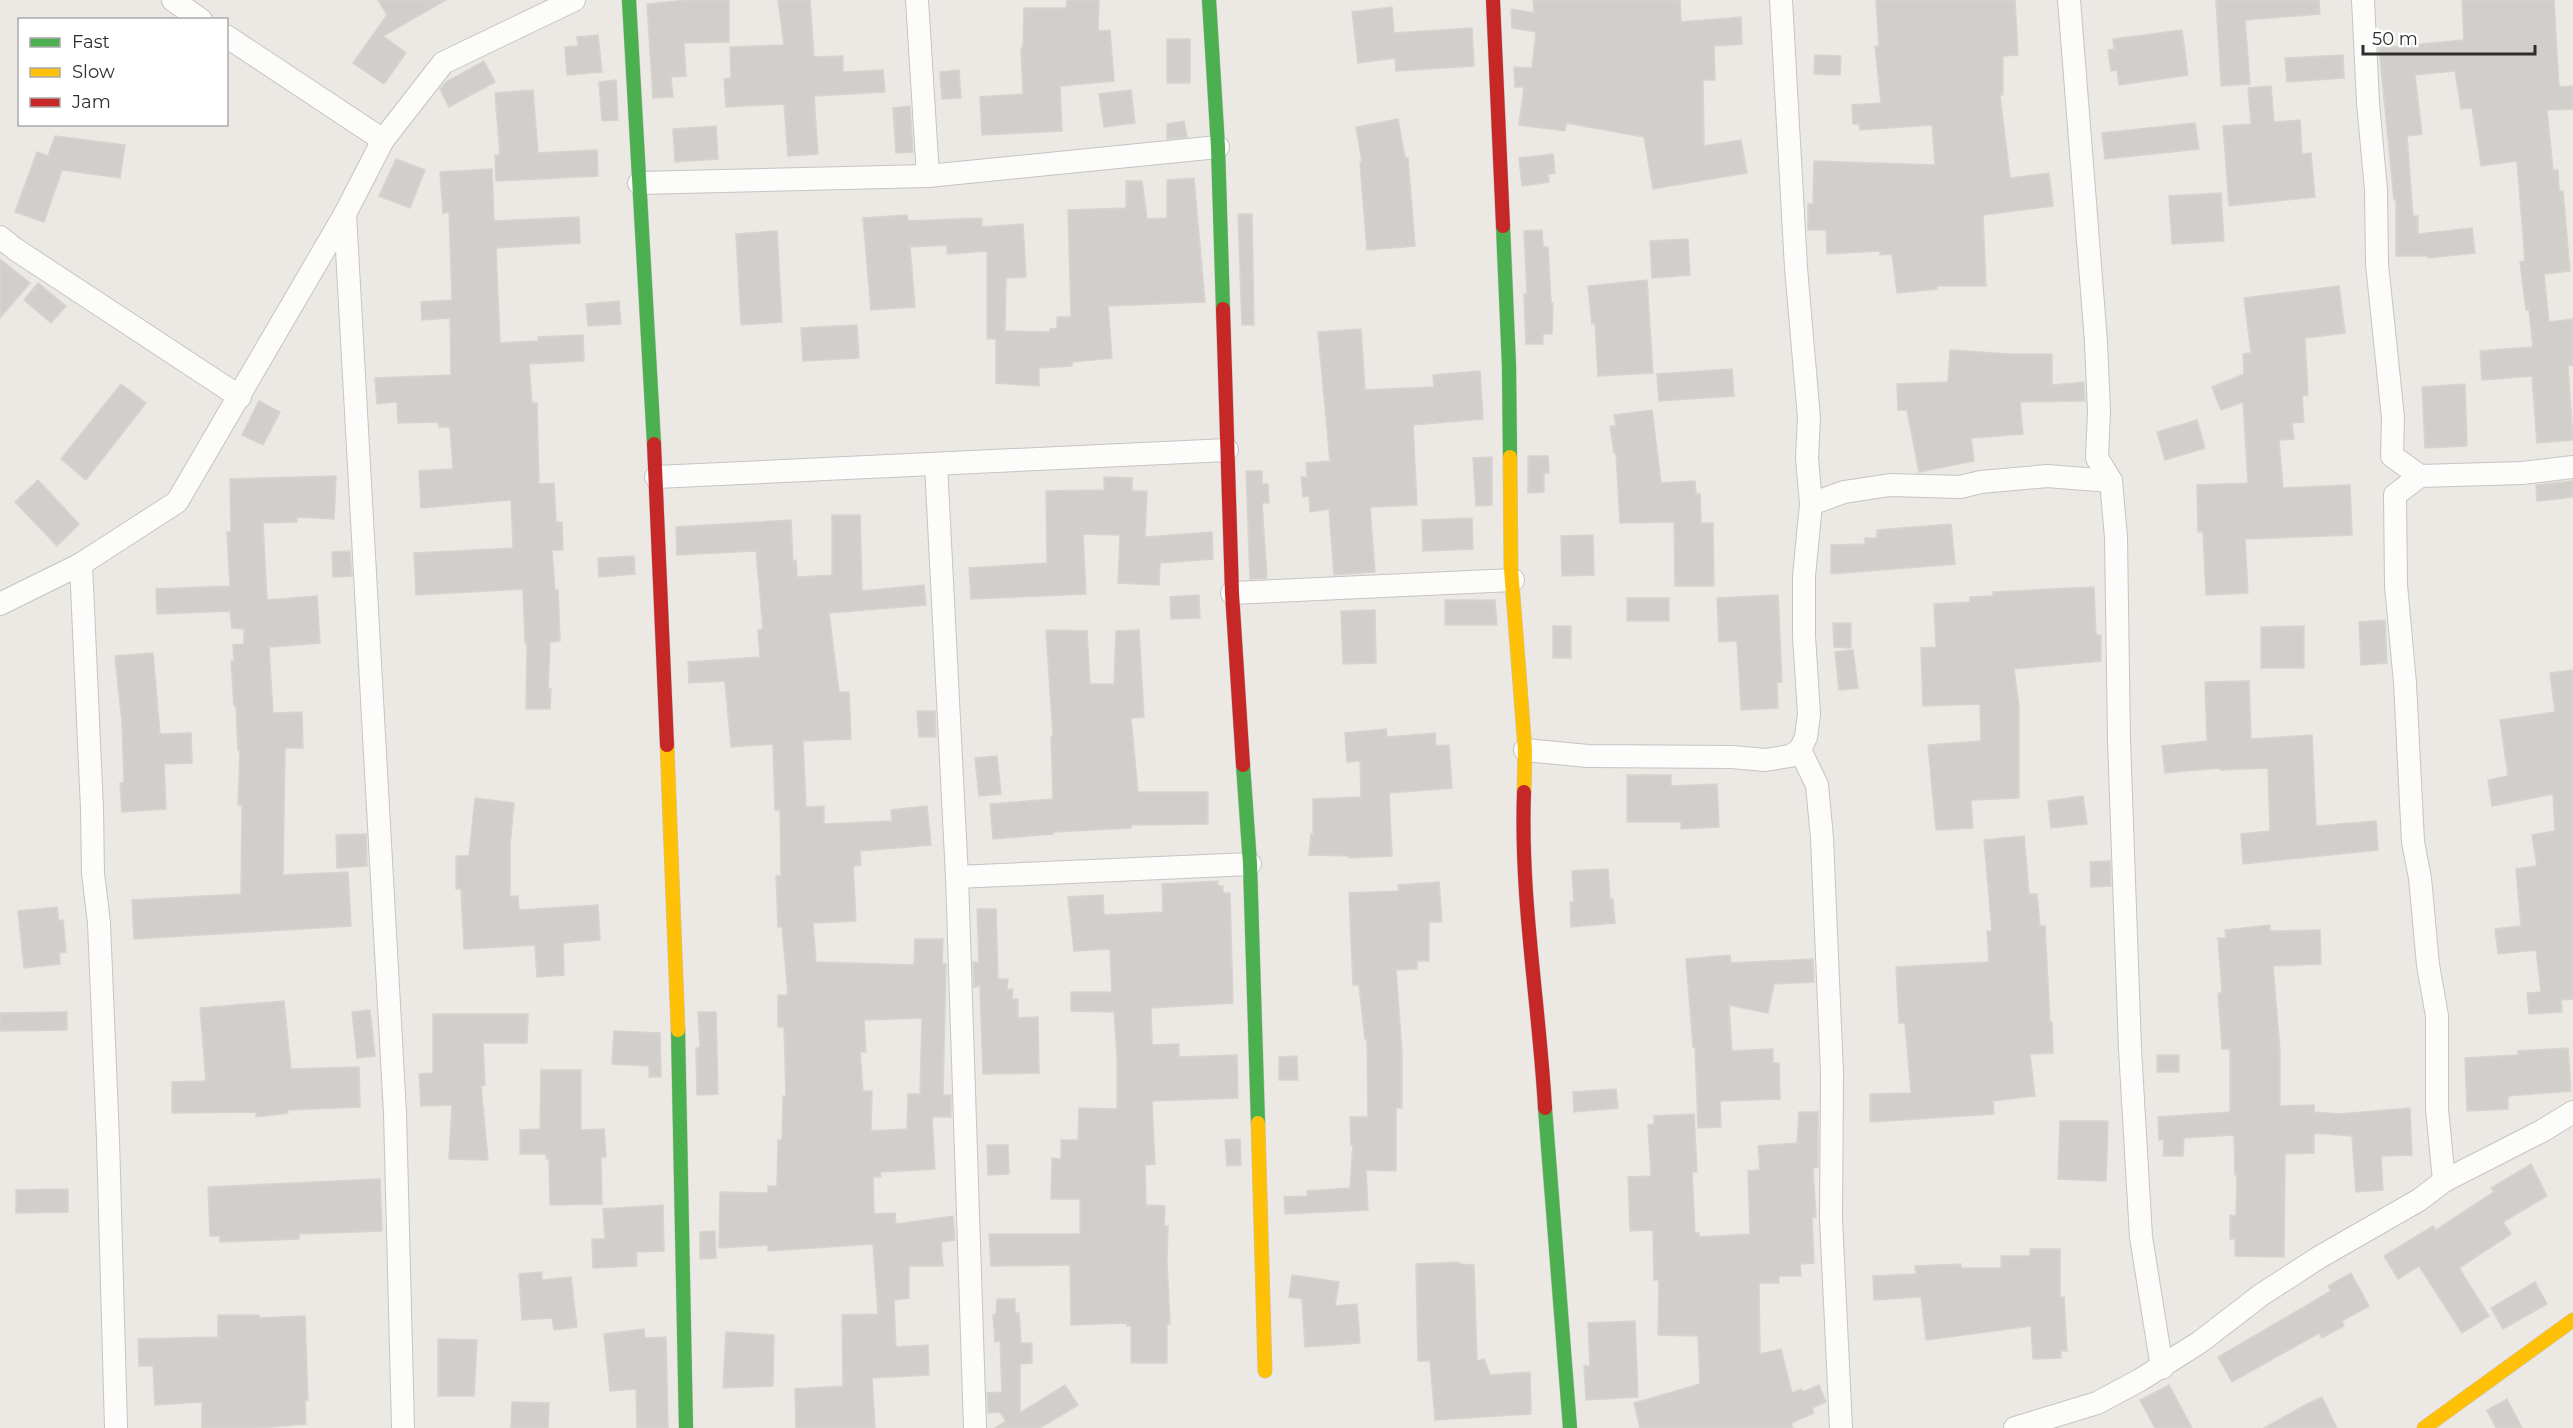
<svg xmlns="http://www.w3.org/2000/svg" width="2573" height="1428" font-family="Montserrat,sans-serif">
<style>
.building{fill:#d1cecb;stroke:#d7d4d0;stroke-width:1.5;fill-rule:evenodd}
.lines{fill:none;stroke-linecap:round;stroke-linejoin:round}
.street-casing{stroke:#c5c4c5;stroke-width:24}
.fast-casing{stroke:#c5c4c5;stroke-width:15}
.slow-casing{stroke:#c5c4c5;stroke-width:15}
.jam-casing{stroke:#c5c4c5;stroke-width:15}
.street{stroke:#fcfcfb;stroke-width:22}
.fast{stroke:#4caf50;stroke-width:14}
.slow{stroke:#ffc107;stroke-width:14}
.jam{stroke:#c62828;stroke-width:14}
</style>
<rect width="100%" height="100%" fill="#ece8e4"/>
<g class="building">
<path d="M378,0H446L383,36L406,53L384,84L353,63L387,15Z"/>
<path d="M688,0H729V42L684,43L686,76L671,77L673,97L653,98L647,4Z"/>
<path d="M778,0H810L814,57L843,56V72L883,70L885,92L814,96L818,154L788,156L784,104L726,107L724,79L731,78L730,47L784,45Z"/>
<path d="M1067,0H1099L1098,31L1110,30L1114,81L1060,86L1062,131L982,135L980,97L1023,94L1021,48H1023L1024,8H1066Z"/>
<path d="M1533,0H1680L1681,22L1741,17L1742,44L1714,46L1715,80H1703L1704,146L1741,140L1747,173L1653,189L1644,137L1566,123L1565,131L1519,125L1524,87H1515L1514,67L1532,68L1536,32L1512,28L1511,11L1512,9L1534,13Z"/>
<path d="M1876,0H2015L2018,55L2003,56V95H2000L2010,178L2049,173L2053,206L1983,215L1986,286H1937V289L1897,293L1892,254L1880,255V251L1827,254L1826,230H1808V204H1813L1814,161L1935,165L1932,125L1860,130L1859,124H1853L1852,105L1881,103L1875,46H1879Z"/>
<path d="M2216,0H2319L2320,14L2245,20L2250,84L2221,86Z"/>
<path d="M2462,0H2554L2559,87L2573,86V109L2547,110L2553,170H2558L2559,191H2563L2570,271L2544,274L2549,322L2573,319V365L2568,366L2573,440L2537,443L2532,376L2482,380L2480,351L2533,347L2529,310H2526L2520,262L2525,261L2517,161L2481,166L2472,108L2461,109L2455,71L2415,75L2422,134L2407,136L2413,216H2418V234L2472,228L2475,253L2428,258V256H2396V200H2394L2379,48L2464,40Z"/>
<path d="M1392,7L1394,33L1472,28L1474,66L1396,71L1395,58L1358,63L1352,12Z"/>
<path d="M2182,30L2188,75L2119,85L2117,70L2111,71L2108,50L2114,49L2113,39Z"/>
<path d="M598,35L602,72L567,75L565,47L578,46L577,37Z"/>
<rect x="1167" y="39" width="23" height="44"/>
<path d="M1815,55L1841,56L1840,75L1814,74Z"/>
<path d="M2343,55L2344,78L2287,82L2285,58Z"/>
<path d="M484,61L495,82L449,107L440,89L446,82Z"/>
<path d="M959,70L961,98L942,99L940,72Z"/>
<path d="M616,80L618,120L602,121L599,82Z"/>
<path d="M2271,86L2274,122L2300,120L2302,154L2311,153L2315,197L2229,206L2223,126L2251,124L2248,88Z"/>
<path d="M533,90L538,153L597,150L598,176L496,181L495,155H500L495,93Z"/>
<path d="M1131,90L1135,123L1104,127L1099,94Z"/>
<path d="M910,106L913,152L896,153L893,108Z"/>
<path d="M1398,119L1405,158H1408L1415,246L1367,250L1360,162H1362L1356,127Z"/>
<path d="M1184,121L1187,137L1167,139V124Z"/>
<path d="M2195,123L2199,149L2105,159L2102,133Z"/>
<path d="M716,126L718,159L675,162L673,129Z"/>
<path d="M55,136L125,145L120,178L62,170L44,222L15,212L37,152L48,156Z"/>
<path d="M1553,154L1555,173L1548,174L1549,182L1522,186L1519,158Z"/>
<path d="M396,159L425,170L410,208L379,196Z"/>
<path d="M492,169L494,221L579,217L580,243L496,248L500,343L538,341V337L583,335L584,361L529,364L532,403H537L539,484L554,483L556,522H562L563,550H552L555,590H558L560,641L550,642L548,689H551L550,709H526L527,643H525L523,589L416,595L414,553L513,548L511,500L421,508L419,471L453,469L450,427H439L438,422L398,423L397,402L377,404L375,378L451,375L450,318L422,320L421,302L452,300L449,212L443,213L440,172Z"/>
<path d="M1194,178L1205,302L1108,306L1112,358L1072,362V366L1039,368V386L996,383V339H987V251L947,254V245L910,247L915,307L871,310L863,218L907,215L908,221L982,218V227L1023,224L1026,277L1006,278L1005,331L1050,332V329L1057,328V317H1071L1068,210L1126,208V181H1142L1147,219L1167,218V180Z"/>
<path d="M2221,193L2224,241L2172,244L2169,196Z"/>
<path d="M1238,214H1252L1254,325H1242Z"/>
<path d="M1542,230L1543,247H1548L1551,303H1553L1552,334H1543V344H1526L1524,294H1527L1524,231Z"/>
<path d="M777,231L782,322L741,325L736,234Z"/>
<path d="M1688,239L1690,275L1652,278L1650,241Z"/>
<path d="M0,259L30,283L0,318Z"/>
<path d="M1647,280L1653,373L1598,376L1595,324H1592L1588,286Z"/>
<path d="M38,283L66,306L51,323L24,300Z"/>
<path d="M2339,286L2345,333L2305,338L2308,395L2302,396L2304,422L2292,423L2294,439L2279,440L2283,488L2350,485L2352,535L2245,539L2248,593L2206,595L2203,532H2198L2197,485L2248,483L2243,402L2221,410L2212,387L2244,374L2243,354L2251,353L2244,298Z"/>
<path d="M619,301L621,324L588,326L586,304Z"/>
<path d="M857,325L859,358L803,361L801,328Z"/>
<path d="M1361,329L1365,390L1434,387L1433,375L1480,371L1483,419L1413,425L1417,505L1370,507L1375,572L1334,575L1329,509L1310,512L1309,496L1303,497L1301,477H1307L1306,463L1330,461L1318,332Z"/>
<path d="M1950,350L2009,354H2052V385L2084,382L2085,401L2020,402L2023,434L1971,438L1974,461L1919,472L1907,410H1898L1897,384L1948,382Z"/>
<path d="M1732,369L1734,396L1659,401L1657,374Z"/>
<path d="M121,384L146,403L86,480L61,459Z"/>
<path d="M2465,384L2467,446L2425,448L2422,387Z"/>
<path d="M259,401L280,412L263,445L242,435Z"/>
<path d="M1652,410L1661,483L1695,481L1696,494H1700L1701,523H1713L1714,586H1675L1674,522L1620,523L1616,453H1614L1610,426H1616L1614,415Z"/>
<path d="M2197,420L2205,448L2165,460L2157,432Z"/>
<path d="M1528,456H1548L1549,473H1544V492L1528,493Z"/>
<path d="M1492,457V505L1476,506L1473,458Z"/>
<path d="M1246,471H1262V484H1268L1269,503H1262L1267,578L1250,579Z"/>
<path d="M336,476L334,519L297,517V522L263,523L267,600L317,596L320,643L269,647L273,713L302,712L303,748H285L283,875L348,872L351,926L134,939L132,900L241,894L242,805H238L240,750H238L236,706H234L231,661H234L233,645L244,644V629L232,628L230,611L157,614L156,589L230,586L227,532H231L230,479Z"/>
<path d="M1104,477L1132,478V491H1147L1145,537L1212,532L1213,559L1160,563L1159,585L1118,583L1120,535L1083,534L1086,594L971,599L969,568L1047,563L1046,491L1104,490Z"/>
<path d="M38,480L79,524L57,546L15,502Z"/>
<path d="M2573,481V497L2537,501L2536,485Z"/>
<path d="M832,515H860L862,591L924,585L926,605L829,613L839,692H849L851,739L803,741L806,807L824,806V824L892,821L891,810L927,806L931,845L860,851L861,865L853,866L856,921L813,923L816,962L914,965L915,939H943L942,964H946L943,1095H951V1117H932L935,1169L880,1172L881,1177H873L874,1214L895,1213L896,1224L953,1216L955,1240L941,1242L943,1266H909V1298L894,1300L896,1347L928,1345L929,1375L872,1378L875,1428H796L795,1389L843,1386L842,1315L878,1314L873,1244L768,1251V1245L719,1248L720,1192L768,1193V1186H777L778,1140H782L783,1096H786L784,1027H778V995H788L782,927H778L776,876H781L780,810H775L773,744L731,747L725,681L689,683L688,662L760,657L758,630L763,629L756,551L677,555L676,527L791,520L793,561L796,560L797,577L832,575ZM922,1018L920,1094H908L907,1129L871,1131L872,1091H863L860,1052H866L864,1020Z"/>
<path d="M1472,518L1473,549L1423,551L1422,520Z"/>
<path d="M1951,524L1955,564L1831,574V545L1865,544V538H1877V530Z"/>
<path d="M1593,535L1594,575L1562,576L1561,536Z"/>
<path d="M350,551L352,576L333,577L332,552Z"/>
<path d="M634,556L635,574L599,577L598,558Z"/>
<path d="M2094,587L2096,635H2101V661L2014,669L2019,707V798L1971,800L1973,828L1936,830L1928,745L1981,741L1980,704L1923,706L1921,648L1936,647L1934,604L1970,602V597L1993,596V592Z"/>
<path d="M1199,595L1200,618L1171,619L1170,597Z"/>
<path d="M1778,595L1782,682L1777,683L1778,708L1741,710L1737,641L1719,642L1717,598Z"/>
<rect x="1627" y="598" width="42" height="23"/>
<path d="M1445,600H1495L1497,625H1445Z"/>
<path d="M1375,610L1376,663L1343,664L1341,611Z"/>
<path d="M2385,620L2387,663L2361,665L2359,622Z"/>
<path d="M1833,623H1851V648L1834,647Z"/>
<rect x="1553" y="626" width="18" height="32"/>
<path d="M2304,626V668H2261V627Z"/>
<path d="M1046,630L1087,631L1090,684H1114L1116,631L1139,630L1144,717L1131,718L1138,792H1208V824L1131,825V828L1053,832V834L993,839L990,804L1053,799L1051,737H1053Z"/>
<path d="M1853,650L1858,688L1839,690L1835,652Z"/>
<path d="M153,653L160,734L191,733L192,763L164,764L166,809L122,812L120,783L124,782L122,723L115,656Z"/>
<path d="M2573,670V999L2561,1000L2562,1012L2529,1014L2527,993L2541,992L2536,950L2498,954L2495,929L2521,926L2516,869L2537,866L2532,835L2555,831L2553,794L2492,806L2488,780L2508,776L2500,720L2555,712L2550,673Z"/>
<path d="M2249,681L2251,739L2312,735L2316,826L2376,821L2378,850L2243,864L2241,834L2270,831L2268,768L2220,770V768L2165,773L2162,746L2207,741L2205,682Z"/>
<path d="M917,711H935L936,737H919Z"/>
<path d="M1386,729L1387,737L1435,733L1436,746L1449,745L1452,788L1389,793L1392,856L1349,858V856L1309,855L1311,834L1313,835V799L1361,797L1360,761L1347,762L1345,733Z"/>
<path d="M997,756L1001,794L979,796L975,758Z"/>
<path d="M1627,775H1671V786L1717,784L1719,827L1681,829V822H1627Z"/>
<path d="M2083,796L2087,824L2051,828L2048,801Z"/>
<path d="M475,798L514,803L510,845V896H518L519,910L598,905L600,940L563,943L564,975L537,977L535,945L464,949L461,889H456V856H469Z"/>
<path d="M366,834L367,866L337,868L336,835Z"/>
<path d="M2024,836L2029,894H2037L2040,926H2045L2050,1022H2052L2053,1053L2030,1054L2035,1096L1993,1101L1994,1114L1870,1122V1094L1911,1093L1905,1023H1899L1896,967L1989,962L1987,931H1992L1984,840Z"/>
<path d="M2110,861L2111,886L2091,887L2090,862Z"/>
<path d="M1608,869L1610,899H1613L1615,923L1571,927L1570,902H1574L1572,871Z"/>
<path d="M1218,881V886H1223V893H1230L1233,1003L1151,1008L1152,1045L1179,1044V1057L1237,1055L1238,1098L1152,1101L1155,1164L1145,1165L1146,1205L1165,1206L1164,1226H1168L1167,1261L1170,1324H1167V1363H1131V1326H1127V1323L1071,1325L1070,1265L991,1266L989,1234H1080V1199H1051L1052,1158L1061,1159V1140H1078L1079,1108L1117,1109V1057L1114,1012L1071,1011V992H1112L1110,949L1074,951L1068,897L1103,895L1104,915L1163,912L1162,884Z"/>
<path d="M1439,882L1442,922H1429V961H1417V969L1396,970L1402,1052V1108H1396V1171L1366,1170L1368,1210L1285,1214L1284,1197L1307,1196V1191L1350,1188L1353,1145H1351L1350,1117H1368L1367,1039H1365L1359,985H1353L1349,893L1399,891L1398,885Z"/>
<path d="M57,907L59,921L63,920L66,952L59,953L60,964L24,968L18,911Z"/>
<path d="M977,909H996L998,979H1008L1007,989H1013L1012,999H1018V1018L1038,1017L1039,1073L983,1074L980,986L974,987L973,962H979Z"/>
<path d="M2270,925V931L2320,930L2321,964L2273,966L2280,1051V1106L2314,1105V1112L2339,1114L2410,1108L2412,1155L2381,1156L2383,1190L2356,1192L2352,1136L2314,1133V1153L2285,1154L2284,1257L2235,1256V1239H2230V1215L2236,1216L2237,1175H2235L2234,1135L2184,1138L2183,1156H2163L2164,1139L2159,1140L2158,1117L2230,1112V1049H2222L2218,993H2222L2218,938H2226L2225,930Z"/>
<path d="M1730,955L1731,963L1813,959L1814,982L1774,984L1768,1013L1729,1005L1732,1051L1773,1049V1063H1779L1780,1099L1720,1101L1721,1127L1698,1128L1695,1047H1693L1686,959Z"/>
<path d="M284,1001L291,1069L359,1067L360,1107L287,1110L288,1113L256,1117V1112L172,1113V1082L206,1081L200,1008Z"/>
<path d="M370,1010L375,1056L357,1058L352,1012Z"/>
<path d="M67,1012V1030L0,1031V1013Z"/>
<path d="M698,1012H716L718,1094L697,1095L696,1048H700Z"/>
<path d="M433,1014H528L527,1043H483L485,1085L481,1086L488,1160L449,1159L452,1105L421,1106L419,1074L433,1073Z"/>
<path d="M614,1031L660,1033L661,1077H649V1066L612,1064Z"/>
<path d="M2568,1048L2571,1091L2508,1096V1109L2467,1111L2465,1058L2518,1055V1051Z"/>
<rect x="2157" y="1055" width="22" height="17"/>
<path d="M1297,1056L1298,1080H1279V1057Z"/>
<path d="M541,1070H581V1130L604,1129L606,1157H601L602,1204L550,1205L549,1159H546V1154H520V1130L540,1129Z"/>
<path d="M1616,1089L1618,1108L1574,1112L1573,1092Z"/>
<path d="M1799,1112H1818V1167L1813,1168L1816,1217L1812,1218L1814,1263L1800,1264L1801,1276H1779V1283H1759L1760,1354L1781,1349L1792,1393L1801,1389L1803,1392L1819,1385L1826,1402L1812,1408L1814,1413L1791,1423L1793,1428H1640L1634,1403L1700,1384L1698,1336L1658,1335L1659,1280H1654L1653,1230L1630,1231L1628,1177L1651,1176L1648,1125L1654,1124V1116L1694,1114L1697,1172H1692L1695,1233H1699V1237L1750,1234L1748,1171L1760,1170L1758,1146L1797,1143Z"/>
<path d="M2060,1121H2108L2106,1181L2058,1179Z"/>
<path d="M1240,1139L1241,1165L1227,1166L1225,1140Z"/>
<path d="M987,1145H1008L1009,1174L988,1175Z"/>
<path d="M2531,1164L2547,1196L2503,1222L2511,1234L2459,1268L2489,1316L2462,1333L2419,1266L2398,1279L2384,1256L2433,1226L2436,1230L2494,1192L2491,1188Z"/>
<path d="M380,1179L382,1231L299,1234V1239L220,1242V1236H210L208,1187Z"/>
<path d="M68,1189V1212L16,1213V1190Z"/>
<path d="M663,1205L664,1251L636,1252L637,1266L593,1268L592,1239H605L603,1209Z"/>
<path d="M715,1231L716,1258L700,1259V1232Z"/>
<path d="M2030,1249H2060V1298L2064,1297L2067,1351H2061V1358L2033,1359L2031,1326L1926,1340L1921,1297L1874,1300L1873,1276L1916,1274L1915,1266L1961,1264V1268H2001V1256H2030Z"/>
<path d="M1459,1262V1264L1474,1265L1477,1361L1484,1359L1490,1375L1530,1372L1531,1414L1435,1420L1430,1361H1418L1416,1264Z"/>
<path d="M542,1272V1280L571,1277L577,1327L554,1330L552,1318L522,1320L519,1274Z"/>
<path d="M2351,1273L2369,1306L2342,1321L2344,1326L2322,1338L2319,1333L2232,1382L2218,1357L2331,1291L2328,1286Z"/>
<path d="M1292,1275L1339,1282L1335,1306L1357,1304L1360,1343L1305,1347L1302,1299L1289,1297Z"/>
<path d="M2535,1282L2547,1304L2503,1329L2491,1308Z"/>
<path d="M997,1299H1015V1313H1019L1021,1343H1032V1363L1020,1364V1413L1065,1385L1078,1405L1040,1428H995L1006,1421L1000,1412L988,1413L987,1393L1002,1392L1000,1341L995,1342L993,1315L996,1314Z"/>
<path d="M218,1315H259V1318L305,1316L308,1400H305L306,1424L258,1428H202V1402L155,1405L153,1366H139L138,1339L218,1337Z"/>
<path d="M1635,1321L1638,1397L1586,1400L1584,1366H1590L1588,1323Z"/>
<path d="M644,1329L645,1338L666,1337L668,1428H637L636,1389L610,1391L604,1334Z"/>
<path d="M726,1332L774,1335L773,1386L723,1388Z"/>
<path d="M438,1339L477,1340L474,1396H438Z"/>
<path d="M2169,1385L2192,1428H2155L2140,1400Z"/>
<path d="M2322,1397L2337,1428H2264L2305,1405Z"/>
<path d="M2507,1399L2522,1428H2496L2487,1410Z"/>
<path d="M512,1402L549,1403L548,1428H511Z"/>
</g>
<g class="lines">
<g class="street-casing">
<g id="street">
<path d="M173,0L201,20"/>
<path d="M917,0L928,176"/>
<path d="M2363,0L2368,103L2376,190L2377,264L2393,418L2392,456L2420,476"/>
<path d="M226,36L383,140"/>
<path d="M639,183L928,176L1218,147"/>
<path d="M345,214L395,1113L403,1428"/>
<path d="M0,237L15,249L240,397"/>
<path d="M936,464L957,877L975,1428"/>
<path d="M656,477L1227,450"/>
<path d="M2111,481L2116,537L2119,740L2130,1049L2141,1237L2162,1368"/>
<path d="M1811,504L1844,492L1890,485L1960,487L1981,482L2047,476L2111,481L2097,458L2099,411L2096,342L2069,0"/>
<path d="M81,564L92,809L93,873L99,923L108,1139L116,1428"/>
<path d="M1232,593L1513,580"/>
<path d="M0,604L81,564L177,502L345,214L383,140L443,63L574,0"/>
<path d="M1525,750L1588,756L1732,757L1765,760L1790,756L1800,750L1806,737L1809,714L1804,636V576L1811,504L1807,458L1809,418L1796,268L1781,0"/>
<path d="M1800,750L1817,785L1822,838L1832,1074L1831,1219L1841,1428"/>
<path d="M957,877L1250,864"/>
<path d="M2444,1181L2437,1109V1016L2428,965L2420,878L2413,842L2405,683L2396,585L2395,495L2420,476L2522,473L2573,467"/>
<path d="M2015,1428L2097,1403L2140,1380L2200,1342L2261,1295L2318,1258L2419,1200L2444,1181L2542,1131L2573,1112"/>
</g>
</g>
<g class="fast-casing">
<g id="fast">
<path d="M629,0L654,444"/>
<path d="M1209,0L1218,147L1223,309"/>
<path d="M1503,226L1509,366L1510,457"/>
<path d="M1243,765L1250,864L1258,1123"/>
<path d="M678,1030L686,1428"/>
<path d="M1545,1108L1570,1428"/>
</g>
</g>
<g class="slow-casing">
<g id="slow">
<path d="M1510,457L1511,569L1525,750L1524,792"/>
<path d="M667,745L678,1030"/>
<path d="M1258,1123L1265,1371"/>
<path d="M2424,1428L2573,1320"/>
</g>
</g>
<g class="jam-casing">
<g id="jam">
<path d="M1493,0L1503,226"/>
<path d="M1223,309L1232,593L1243,765"/>
<path d="M654,444L667,745"/>
<path d="M1524,792C1520,897 1539,1003 1545,1108"/>
</g>
</g>
<use href="#street" class="street"/>
<use href="#fast" class="fast"/>
<use href="#slow" class="slow"/>
<use href="#jam" class="jam"/>
</g>
<rect x="18" y="18" width="210" height="108" fill="#ffffff" stroke="#ababab" stroke-width="1.5"/>
<rect x="30" y="38" width="30" height="9" fill="#4caf50" stroke="#ababab" stroke-width="1.5"/>
<text x="72" y="48" font-size="18" fill="#2e2e2e">Fast</text>
<rect x="30" y="68" width="30" height="9" fill="#ffc107" stroke="#ababab" stroke-width="1.5"/>
<text x="72" y="78" font-size="18" fill="#2e2e2e">Slow</text>
<rect x="30" y="98" width="30" height="9" fill="#c62828" stroke="#ababab" stroke-width="1.5"/>
<text x="72" y="108" font-size="18" fill="#2e2e2e">Jam</text>
<path d="M2363 45v9h172v-9" fill="none" stroke="#2e2e2e" stroke-width="3"/>
<text x="2372" y="45" font-size="18" fill="#2e2e2e" stroke="#ffffff" stroke-width="4.5" paint-order="stroke">50 m</text>
</svg>
